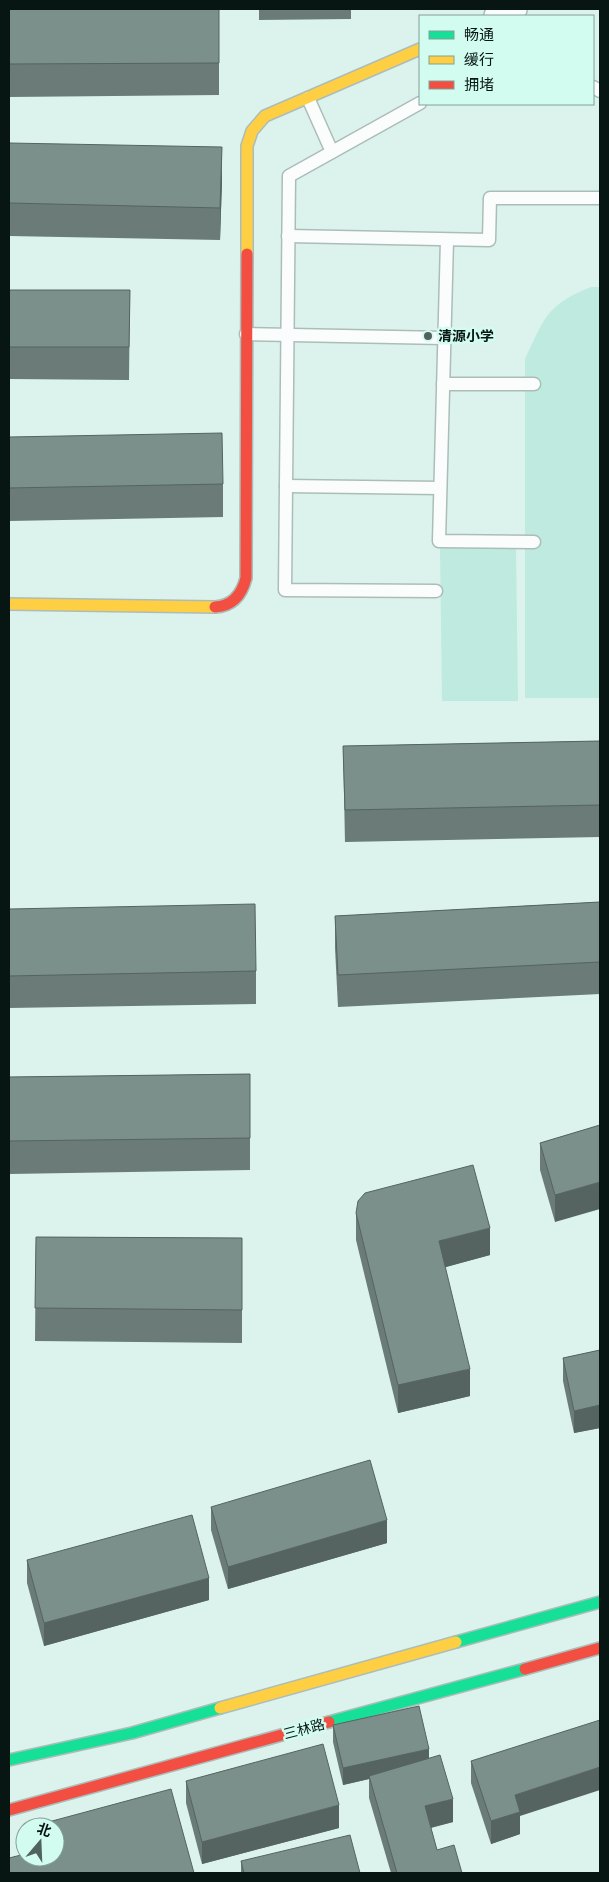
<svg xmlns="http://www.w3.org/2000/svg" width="609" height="1882" font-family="'Work Sans','Noto Sans SC',sans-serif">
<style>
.green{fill:#beeadf}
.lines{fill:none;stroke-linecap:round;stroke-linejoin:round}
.lane-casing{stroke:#acbdb9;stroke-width:15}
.street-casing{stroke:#acbdb9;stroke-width:28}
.fast-casing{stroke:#acbdb9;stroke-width:14}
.slow-casing{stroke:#acbdb9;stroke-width:14}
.jam-casing{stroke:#acbdb9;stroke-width:14}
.lane{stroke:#fafdfc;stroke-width:12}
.street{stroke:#fafdfc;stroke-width:25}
.fast{stroke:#16e098;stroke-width:11}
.slow{stroke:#ffcf43;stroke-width:11}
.jam{stroke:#f24e42;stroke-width:11}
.wall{fill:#6a7b78}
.shaded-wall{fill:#566461}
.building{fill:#7b8f8b;stroke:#566461}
.poi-dot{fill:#52635f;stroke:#d3fcf1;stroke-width:2}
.labels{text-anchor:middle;stroke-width:5;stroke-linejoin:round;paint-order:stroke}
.poi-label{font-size:14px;font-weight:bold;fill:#081613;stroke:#d3fcf1;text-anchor:start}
.street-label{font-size:14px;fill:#081613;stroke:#d3fcf1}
</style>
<rect width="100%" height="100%" fill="#dcf3ed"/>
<g class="green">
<path d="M591,287H600V698H525V359C545,318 546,305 591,287Z"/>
<path d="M440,548H516L518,701H442Z"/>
</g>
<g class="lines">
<g class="lane-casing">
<g id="lane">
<path d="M593,87L600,91"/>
<path d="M308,98L332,152"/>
<path d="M420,103L289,176L285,590L436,591"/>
<path d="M288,236L489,240L490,198H600"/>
<path d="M447,240L439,541L534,542"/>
<path d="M246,334L444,338"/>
<path d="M443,384H534"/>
<path d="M286,486L440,488"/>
</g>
</g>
<g class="street-casing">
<path id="street" d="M497,16L514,9"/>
</g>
<g class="fast-casing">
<g id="fast">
<path d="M456,1642L600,1602"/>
<path d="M329,1722L525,1669"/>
<path d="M9,1760L132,1733L220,1708"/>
</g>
</g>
<g class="slow-casing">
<g id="slow">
<path d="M247,254V146L252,131L265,116L420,49"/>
<path d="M9,604L215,607"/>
<path d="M220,1708L456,1642"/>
</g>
</g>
<g class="jam-casing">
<g id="jam">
<path d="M215,607C233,606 242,594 246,578L247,254"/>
<path d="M525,1669L600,1648"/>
<path d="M9,1810L329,1722"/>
</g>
</g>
<use href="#lane" class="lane"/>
<use href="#street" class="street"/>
<use href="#fast" class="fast"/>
<use href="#slow" class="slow"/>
<use href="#jam" class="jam"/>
</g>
<g class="wall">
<path d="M9,9L219,63V95L9,97Z"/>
<path d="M259,9H351V19L259,20Z"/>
<path d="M9,143L222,180L220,240L9,236Z"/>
<path d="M9,290H130L129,380L9,379Z"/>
<path d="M9,437L223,484V517L9,521Z"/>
<path d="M600,741V837L345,842L343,746Z"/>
<path d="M600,902V994L338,1007L335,948V916Z"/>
<path d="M9,909L256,971V1004L9,1008Z"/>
<path d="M250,1074V1170L9,1174V1077Z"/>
<path d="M600,1125L555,1222L540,1170V1143Z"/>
<path d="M356,1213L490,1255L445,1267L470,1396L398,1413L356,1240Z"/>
<path d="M36,1237L242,1238V1343L35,1341Z"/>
<path d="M600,1350V1428L574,1433L563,1381V1358Z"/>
<path d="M211,1507L387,1543L228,1589L211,1530Z"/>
<path d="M27,1560L209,1600L44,1646L27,1583Z"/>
<path d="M333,1725L429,1759L453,1822L431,1828L437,1850L462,1873H391L369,1798V1779L343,1785L333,1742Z"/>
<path d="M471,1761L520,1816V1834L491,1844L471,1783Z"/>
<path d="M186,1781L339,1828L202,1864L186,1803Z"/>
<path d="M241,1861L360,1873H241Z"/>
</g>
<g class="shaded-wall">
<path d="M222,147V180L220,240V208Z"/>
<path d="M600,1182V1209L555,1222V1195Z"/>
<path d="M490,1228V1255L439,1269V1241Z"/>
<path d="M470,1369V1396L398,1413V1385Z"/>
<path d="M600,1405V1428L574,1433V1411Z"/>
<path d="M387,1520V1543L228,1589V1567Z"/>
<path d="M209,1578V1600L44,1646V1623Z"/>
<path d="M429,1749V1765L369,1776V1779L343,1785V1768Z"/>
<path d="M600,1767V1790L520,1816V1834L491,1844V1821L515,1795Z"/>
<path d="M453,1799V1822L425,1829V1806Z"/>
<path d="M339,1805V1828L202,1864V1842Z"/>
</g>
<g class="building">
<path d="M9,9H219V63L9,64Z"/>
<path d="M9,143L222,147L220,208L9,203Z"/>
<path d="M9,290H130L129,347H9Z"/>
<path d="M222,433L223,484L9,488V437Z"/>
<path d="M600,741V805L345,810L343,746Z"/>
<path d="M600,902V962L338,975L335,916Z"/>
<path d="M255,904L256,971L9,976V909Z"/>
<path d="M250,1074V1138L9,1141V1077Z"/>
<path d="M600,1125V1182L555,1195L540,1143Z"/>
<path d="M473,1165L490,1228L439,1241L470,1369L398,1385L356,1213L358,1201L365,1193Z"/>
<path d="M36,1237L242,1238V1310L35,1308Z"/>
<path d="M600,1350V1405L574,1411L563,1358Z"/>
<path d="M370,1460L387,1520L228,1567L211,1507Z"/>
<path d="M192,1515L209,1578L44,1623L27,1560Z"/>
<path d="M419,1706L429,1749L343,1768L333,1725Z"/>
<path d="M600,1720V1767L515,1795L520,1812L491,1821L471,1761Z"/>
<path d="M323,1744L339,1805L202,1842L186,1781Z"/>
<path d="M440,1755L453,1799L425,1806L437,1850L454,1845L462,1873H397L369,1776Z"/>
<path d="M171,1789L194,1873H9V1858L25,1854V1857H55V1827H42L41,1824Z"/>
<path d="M350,1835L360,1873H244L241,1861Z"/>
</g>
<circle class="poi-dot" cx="428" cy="336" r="5"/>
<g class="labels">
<g class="poi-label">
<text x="438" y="341">清源小学</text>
</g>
<g class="street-label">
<text transform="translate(304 1729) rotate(-15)" y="5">三林路</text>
</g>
</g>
<rect width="609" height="1882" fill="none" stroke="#081613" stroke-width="20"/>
<rect x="419" y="15" width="175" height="90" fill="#d3fcf1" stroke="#82a098"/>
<rect x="429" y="31" width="25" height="8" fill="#16e098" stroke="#82a098"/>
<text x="464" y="40" font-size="15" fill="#081613">畅通</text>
<rect x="429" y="56" width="25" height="8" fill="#ffcf43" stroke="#82a098"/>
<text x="464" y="65" font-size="15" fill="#081613">缓行</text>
<rect x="429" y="81" width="25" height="8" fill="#f24e42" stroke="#82a098"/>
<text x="464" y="90" font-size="15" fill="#081613">拥堵</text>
<g transform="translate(40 1842) rotate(19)"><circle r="24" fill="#d3fcf1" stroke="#82a098"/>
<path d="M0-4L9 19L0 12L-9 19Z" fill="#52635f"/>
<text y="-8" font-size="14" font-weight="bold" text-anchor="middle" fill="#081613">北</text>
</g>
</svg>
